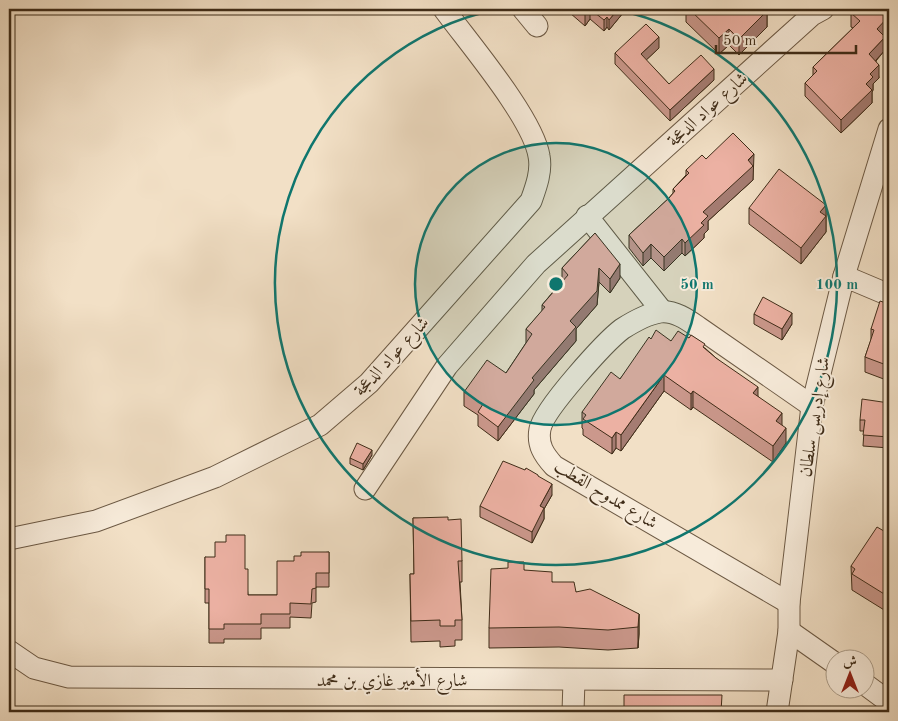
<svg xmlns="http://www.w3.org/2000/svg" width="898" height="721" font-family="'Old Standard TT',Amiri,serif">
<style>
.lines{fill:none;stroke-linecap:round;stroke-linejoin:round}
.minor-casing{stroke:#6c5944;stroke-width:23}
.minor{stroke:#f7ebda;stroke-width:21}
.wall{fill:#cb988c;stroke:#3f2c18}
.shaded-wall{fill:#a57c72;stroke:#3f2c18}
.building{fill:#ecb1a3;stroke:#3f2c18}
.ring{fill:none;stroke:#0f766e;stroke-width:2.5}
.labels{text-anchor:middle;stroke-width:4;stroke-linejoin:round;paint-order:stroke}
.street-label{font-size:18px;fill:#3f2c18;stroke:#f7ebda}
.centre{fill:#0f766e;stroke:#f7ebda;stroke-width:2.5}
.ring-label{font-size:15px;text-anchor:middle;font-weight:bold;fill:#0f766e;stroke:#f7ebda;stroke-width:4;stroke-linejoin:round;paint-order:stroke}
</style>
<rect width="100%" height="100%" fill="#f2e0c6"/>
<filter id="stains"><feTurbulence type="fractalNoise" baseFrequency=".004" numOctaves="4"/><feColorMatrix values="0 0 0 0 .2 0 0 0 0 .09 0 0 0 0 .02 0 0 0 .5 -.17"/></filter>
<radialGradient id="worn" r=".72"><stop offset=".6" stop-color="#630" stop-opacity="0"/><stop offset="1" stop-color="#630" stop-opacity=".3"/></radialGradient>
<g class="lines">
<g class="minor-casing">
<g id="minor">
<path d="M523,9L537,26"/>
<path d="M587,216L662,311"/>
<path d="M844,276L889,295"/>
<path d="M365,489L447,366L536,264L812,15L823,9"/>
<path d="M9,539L96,521L215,477L320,425L369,383L531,201C536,187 542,171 539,156C533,118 468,42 444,9"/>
<path d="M789,603L554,466C544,455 537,445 540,429C544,409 605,342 622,329C633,322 647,314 660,312C674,310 688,320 698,327L812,406"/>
<path d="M789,631L836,664"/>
<path d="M9,651L34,668L69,677L782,680"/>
<path d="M866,685L889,702"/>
<path d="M573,712L574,680"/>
<path d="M777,712L789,631V603L812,406L844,276L889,129"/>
</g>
</g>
<use href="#minor" class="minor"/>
</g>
<g class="wall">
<path d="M570,9H623V13L609,30L607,27L604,31L590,19L585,26L570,13Z"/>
<path d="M686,9H767V27L739,55L729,45L719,54L686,22Z"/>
<path d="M889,9V30L884,36L885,50L876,61L879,78L873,84V90L872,92V103L841,133L805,96V83L813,75V67L853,28L851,27V13Z"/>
<path d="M659,48L646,60L669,84L714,80L670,121L615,64V53Z"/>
<path d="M706,159L754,168L753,169V180L708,221V230L704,234V238L685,256L682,253L664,271L651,258L643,266L629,248V235L669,198L673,193V189L686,175V170Z"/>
<path d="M826,205V232L801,264L749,224V208Z"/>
<path d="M595,233L620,278L610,293L599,282L597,305L576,329V341L534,390V394L498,441L478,426V415L464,406V392L506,373L526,343V329L542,311V305L562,281V268Z"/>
<path d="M889,304V381L865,372V357L871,340V329Z"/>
<path d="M754,314L792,324L782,340L754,324Z"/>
<path d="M651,339L671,341L705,348L758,396L782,425L786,443L773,462L693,407L691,410L664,391L621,451L616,448L612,454L583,435V429L582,428V412L620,379Z"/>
<path d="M889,403V448L863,446L864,431H860V420Z"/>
<path d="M372,455L363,470L350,464V458Z"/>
<path d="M538,477L552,495L544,509V519L532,543L480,517V506Z"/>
<path d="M413,518L448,520L462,561V582H460L462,620V640H455V646L440,647V641L411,642L410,574H414Z"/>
<path d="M889,534V613L852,590L851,566Z"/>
<path d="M329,552V587H316V602L312,603L311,618L290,617V628H261V639H224V643H209V603H205V557L245,569L248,595H277L294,561L301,556Z"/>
<path d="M524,570L576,592L639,614V634L638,648L608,650L559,647L489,648V628Z"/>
</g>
<g class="shaded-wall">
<path d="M590,9V19L585,26V15Z"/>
<path d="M618,9H623V13L609,30V20Z"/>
<path d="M762,9H767V27L739,55V39Z"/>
<path d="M885,9H889V30L877,43V29Z"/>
<path d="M607,17V27L604,31V20Z"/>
<path d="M729,29V45L719,54V38Z"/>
<path d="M659,37V48L641,65V54Z"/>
<path d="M885,37V50L869,68V54Z"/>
<path d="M879,65V78L873,84V90L872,92V103L841,133V120L866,84L870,74Z"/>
<path d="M714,69V80L670,121V110Z"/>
<path d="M754,154L753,180L708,221V230L704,234V238L685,256V243L703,212Z"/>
<path d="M826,205V232L801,264V248L820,212Z"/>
<path d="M682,239V253L664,271V257Z"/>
<path d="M651,244V258L643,266V253Z"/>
<path d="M620,264V278L610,293V279Z"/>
<path d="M599,268V282L597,305L576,329V341L534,390V394L498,441V427L570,321Z"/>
<path d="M792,313V324L782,340V329Z"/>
<path d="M664,375V391L621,451V435Z"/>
<path d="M758,387V403L753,393Z"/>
<path d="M693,391V407L691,410V394Z"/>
<path d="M782,413V429L776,421Z"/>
<path d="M786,428V443L773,462V446Z"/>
<path d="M616,432V448L612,454V438Z"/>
<path d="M372,450V455L363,470V464Z"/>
<path d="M552,484V495L544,509V519L532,543V532L540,506Z"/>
<path d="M639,614V634L638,648V627Z"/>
</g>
<g class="building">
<path d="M577,9H618L609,20L607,17L604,20L590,9L585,15Z"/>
<path d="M689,9H765L767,11L739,39L729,29L719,38Z"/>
<path d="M855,9H885L889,13V16L877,29L885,37L869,54L879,65L870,74L873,77L866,84L872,90L841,120L805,83L817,71L813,67L860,21L851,13Z"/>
<path d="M646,24L659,37L641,54L669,84L701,55L714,69L670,110L615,53Z"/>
<path d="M733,133L754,154L748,160L753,166L703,212L708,216L701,223L704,225L685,243L682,239L664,257L651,244L643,253L629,235L669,198L675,191L673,189L689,173L686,170L702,155L706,159Z"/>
<path d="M779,169L826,205L820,212L826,216L801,248L749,208Z"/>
<path d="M595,233L620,264L610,279L599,268L597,291L570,321L576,327L532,378L534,380L498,427L478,412L483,404L464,392L487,360L506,373L532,334L526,329L545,307L542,305L568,275L562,268Z"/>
<path d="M763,297L792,313L782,329L754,314Z"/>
<path d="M880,301L889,304V366L865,357L874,330L871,329Z"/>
<path d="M656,330L671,341L678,331L689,338L691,335L705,344L703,347L716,358L758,387L753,393L782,413L776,421L786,428L773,446L693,391L691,394L664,375L621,435L616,432L612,438L583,419L586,415L582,412L611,372L620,379L649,337L651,339Z"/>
<path d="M862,399L889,403V437L863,435L865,420H860Z"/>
<path d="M357,443L372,450L363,464L350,458Z"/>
<path d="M503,461L525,470L526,468L538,475V476L552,484L540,506L544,508L532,532L480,506Z"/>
<path d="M448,517V520L461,519L462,561H458L462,620H455V626H440V620L411,621L410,574H414L413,518Z"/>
<path d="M877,527L889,534V597L852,574L855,569L851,566Z"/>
<path d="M226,535H245V569H248V595H277V561H294V556H301V552H329V573H316V588L312,589L311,604L290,603V614H261V624H224V629H209V589H205V557H215V542H226Z"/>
<path d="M508,562H524V570L552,572V582H574L576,592L590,589L639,614L638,627L608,630L559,627L489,628L491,569L508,568Z"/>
<path d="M624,695H722L721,712H624Z"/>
</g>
<circle cx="556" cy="284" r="141" fill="#0f766e" fill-opacity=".12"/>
<g class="ring">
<circle cx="556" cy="284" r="141"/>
<path d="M614 9A281 281 0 1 1 498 9"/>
</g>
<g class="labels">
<g class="street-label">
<text transform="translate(707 109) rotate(-42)" y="6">شارع عواد الدعجة</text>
<text transform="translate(391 356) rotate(-47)" y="6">شارع عواد الدعجة</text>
<text transform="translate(814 417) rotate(-81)" y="6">شارع إدريس سلطان</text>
<text transform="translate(606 494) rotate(31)" y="6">شارع ممدوح القطب</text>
<text x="392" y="686">شارع الأمير غازي بن محمد</text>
</g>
</g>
<circle cx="556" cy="284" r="8" class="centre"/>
<g class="ring-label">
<text x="697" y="289">50 m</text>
<text x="837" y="289">100 m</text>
</g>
<rect width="898" height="721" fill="none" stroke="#f2e0c6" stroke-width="30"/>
<rect x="10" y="10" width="878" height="701" fill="none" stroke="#3f2c18" stroke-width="2.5"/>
<rect x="15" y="15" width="868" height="691" fill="none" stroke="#3f2c18"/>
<g transform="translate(850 674)"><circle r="24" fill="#f7ebda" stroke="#ad9f8c"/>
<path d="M0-4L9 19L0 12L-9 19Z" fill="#8f2418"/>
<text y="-8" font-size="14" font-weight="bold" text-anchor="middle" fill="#3f2c18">ش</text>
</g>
<path d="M716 45v8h140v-8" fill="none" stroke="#3f2c18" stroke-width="2.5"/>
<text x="723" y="45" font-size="15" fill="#3f2c18" stroke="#f7ebda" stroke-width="4" paint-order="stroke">50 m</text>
<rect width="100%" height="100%" filter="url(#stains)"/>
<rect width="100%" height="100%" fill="url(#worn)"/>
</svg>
